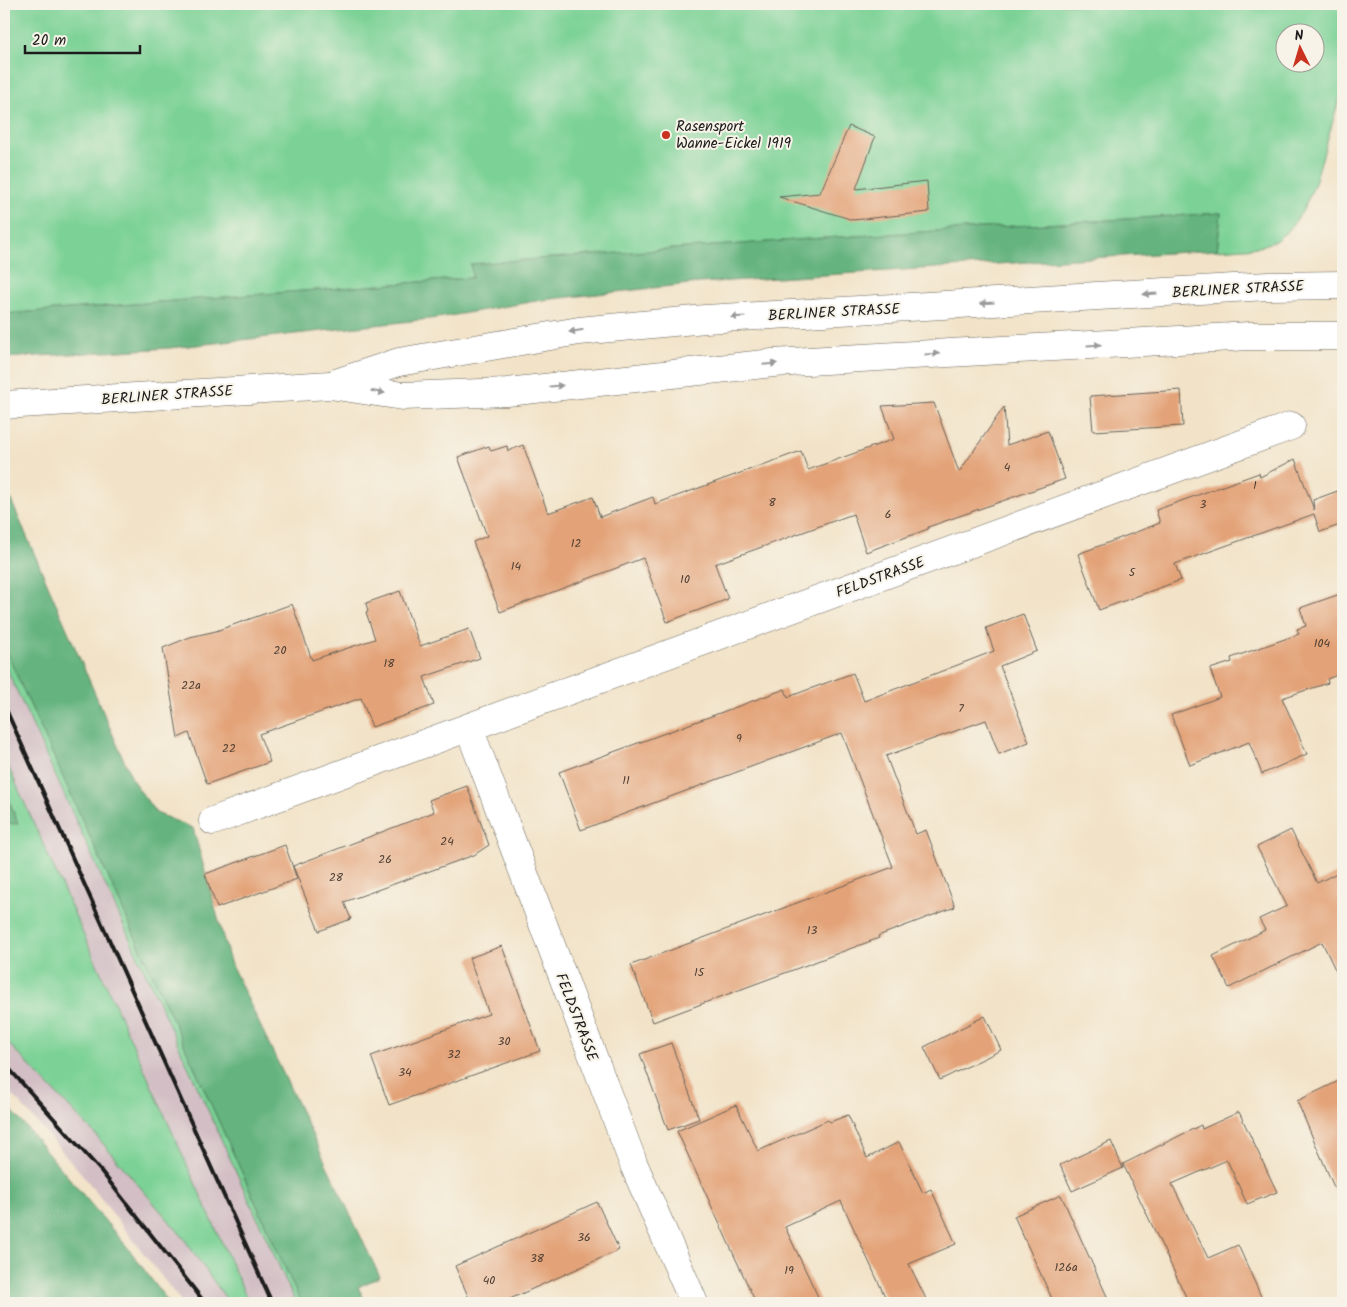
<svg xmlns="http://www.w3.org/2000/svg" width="1347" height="1307" font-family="Kalam,sans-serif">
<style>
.industrial{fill:#d2bec4}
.green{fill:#7cd296;stroke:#4c7759;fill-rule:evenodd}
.forest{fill:#65b47f;stroke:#40684e}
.building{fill:#e3a277}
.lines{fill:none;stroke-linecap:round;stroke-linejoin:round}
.minor-casing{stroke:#676258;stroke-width:29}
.major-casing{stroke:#676258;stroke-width:29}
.minor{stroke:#fff;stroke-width:28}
.major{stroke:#fff;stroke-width:28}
.rail{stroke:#1c1c1c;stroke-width:4}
.oneway{fill:#999}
.poi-dot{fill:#c8321e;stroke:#f7f3e8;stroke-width:2}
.labels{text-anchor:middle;stroke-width:4;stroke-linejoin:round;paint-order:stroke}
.number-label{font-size:12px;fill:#4e3e33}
.poi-label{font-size:15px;fill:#1c1c1c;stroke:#f7f3e8;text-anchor:start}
.street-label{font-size:15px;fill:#1c1c1c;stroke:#f7f3e8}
</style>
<rect width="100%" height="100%" fill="#f7f3e8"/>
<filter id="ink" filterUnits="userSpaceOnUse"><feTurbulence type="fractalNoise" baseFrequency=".02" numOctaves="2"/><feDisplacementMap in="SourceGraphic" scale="10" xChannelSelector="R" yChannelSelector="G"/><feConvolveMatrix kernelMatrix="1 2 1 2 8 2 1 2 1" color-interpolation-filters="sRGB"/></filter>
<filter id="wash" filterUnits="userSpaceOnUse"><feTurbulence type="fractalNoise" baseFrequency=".0096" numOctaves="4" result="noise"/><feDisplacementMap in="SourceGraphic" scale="20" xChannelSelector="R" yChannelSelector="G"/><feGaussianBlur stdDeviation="1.12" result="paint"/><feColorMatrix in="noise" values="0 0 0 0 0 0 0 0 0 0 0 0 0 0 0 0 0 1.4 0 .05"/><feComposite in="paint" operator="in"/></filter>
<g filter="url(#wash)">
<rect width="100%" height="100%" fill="#f2e3c8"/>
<g class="industrial">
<path d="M4,663L206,1101L296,1303H249L4,757Z"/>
<path d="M4,1039L93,1132L182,1236L229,1303H182L82,1174L4,1085Z"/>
</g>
<g class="green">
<path d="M4,4H1343V79L1341,93L1314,186L1302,212L1289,230L1275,241L1259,247L1217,250L1221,213L809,239L471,264L472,278L4,314ZM1284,32H1314V62H1284Z"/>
<path d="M4,647L301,1303H296L4,663Z"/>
<path d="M4,757L249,1303H229L182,1236L93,1132L4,1039V823H18L4,788Z"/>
</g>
<g class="forest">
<path d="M1221,213L1217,250L699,283L542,300L438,318L170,348L4,358V314L472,278L471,264L809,239Z"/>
<path d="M4,484L133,781L156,813L193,828L230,962L380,1277L358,1287L366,1303H301L4,647Z"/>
<path d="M4,788L18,824L4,823Z"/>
<path d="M4,1101L128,1248L169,1303H4Z"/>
</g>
<g id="blocks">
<g class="building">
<path d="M849,126L875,137L856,189L927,181L929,212L853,220L779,197L820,193Z"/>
<path d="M1181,390L1183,426L1093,431L1090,396Z"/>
<path d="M934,403L959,472L1004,407L1007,445L1048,431L1065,479L928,527V529L866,552L853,514L715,564L728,599L667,622L643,558L500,612L473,542L487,536L458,457L489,446L491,451L507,446L508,451L523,445L548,513L593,497L600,517L653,497L655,504L801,451L808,470L894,439L882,406Z"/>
<path d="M1295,459L1314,510L1313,500L1343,489V524L1320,532L1314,514L1175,564L1181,580L1099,610L1078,554L1160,523L1156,510L1259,473L1260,477Z"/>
<path d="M400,591L420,646L469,629L480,658L424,677L434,705L372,727L361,698L259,734L270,762L207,784L189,733L178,738L163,648L190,637L216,631L292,604L312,660L375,639L366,612L368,611L366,603Z"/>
<path d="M1343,593V673L1327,679L1328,683L1282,698L1307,754L1262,774L1249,742L1190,765L1171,715L1220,697L1210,669L1232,662L1231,658L1299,634L1297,629L1306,626L1300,608Z"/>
<path d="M1023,614L1037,651L1000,666L1029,742L999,754L986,720L886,756L916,834L926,830L955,907L878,936L879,938L653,1022L631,965L893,867L842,733L581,830L559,772L785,689L788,697L853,673L864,701L994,651L986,628Z"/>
<path d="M467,786L489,845L474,855L344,902L351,919L319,931L293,866L434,812L429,800Z"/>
<path d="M1291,830L1317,883L1343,870V986L1322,942L1229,988L1213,956L1265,930L1259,919L1287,906L1257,847Z"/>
<path d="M285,845L297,879L217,908L205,874Z"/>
<path d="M502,946L540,1051L389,1105L371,1056L489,1014L469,958Z"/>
<path d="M985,1016L1001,1050L940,1080L924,1047Z"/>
<path d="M671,1043L699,1119L668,1130L640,1054Z"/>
<path d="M1343,1079V1208L1297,1101Z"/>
<path d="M736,1105L758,1151L828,1120L830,1122L848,1115L867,1158L899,1142L923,1193L931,1189L956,1244L909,1264L928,1303H888L841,1201L785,1227L821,1303H756L677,1131Z"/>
<path d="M1239,1112L1277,1192L1247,1204L1227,1160L1172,1184L1208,1258L1238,1245L1264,1303H1189L1123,1164L1201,1125L1202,1129Z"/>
<path d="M1111,1141L1123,1168L1072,1191L1060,1165Z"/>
<path d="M1061,1195L1110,1303H1054L1014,1216Z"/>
<path d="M597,1202L619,1250L501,1303H471L455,1266Z"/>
</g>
</g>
</g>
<g filter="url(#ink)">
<use href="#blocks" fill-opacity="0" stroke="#676258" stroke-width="1"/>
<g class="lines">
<g class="minor-casing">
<g id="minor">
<path d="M469,728L634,1165L694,1303"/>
<path d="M213,821L1291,426"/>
</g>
</g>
<g class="major-casing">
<g id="major">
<path d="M336,383L399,362L579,331L705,319L1268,286L1343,285"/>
<path d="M4,405L330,385L403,396L507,392L773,363L1250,336H1343"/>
</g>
</g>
<use href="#minor" class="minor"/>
<use href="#major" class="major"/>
<g class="rail">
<path d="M4,705L272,1303"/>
<path d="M4,1063L101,1171L205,1303"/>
</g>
</g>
<defs><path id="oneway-solid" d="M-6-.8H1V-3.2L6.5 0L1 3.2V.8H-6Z" transform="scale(1.25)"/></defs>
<g class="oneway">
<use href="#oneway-solid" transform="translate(1150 294) rotate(177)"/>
<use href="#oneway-solid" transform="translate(987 303) rotate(177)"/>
<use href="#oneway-solid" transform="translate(738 317) rotate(177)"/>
<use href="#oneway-solid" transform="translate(576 331) rotate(171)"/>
<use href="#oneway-solid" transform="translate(1094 345) rotate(-3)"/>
<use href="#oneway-solid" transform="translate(932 354) rotate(-3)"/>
<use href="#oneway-solid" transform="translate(770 364) rotate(-5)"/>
<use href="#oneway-solid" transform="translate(556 386) rotate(-6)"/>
<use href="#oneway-solid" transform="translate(378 392) rotate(9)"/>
</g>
</g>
<circle class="poi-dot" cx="666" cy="135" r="5"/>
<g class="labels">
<g class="number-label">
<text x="1007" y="471">4</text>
<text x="1255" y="489">1</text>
<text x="772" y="506">8</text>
<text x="1203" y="508">3</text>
<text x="888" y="518">6</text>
<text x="576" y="547">12</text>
<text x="516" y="570">14</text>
<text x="1132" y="576">5</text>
<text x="685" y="583">10</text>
<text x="1322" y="647">104</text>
<text x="280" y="654">20</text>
<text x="389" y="667">18</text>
<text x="191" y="689">22a</text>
<text x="961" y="712">7</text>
<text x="739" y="742">9</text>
<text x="229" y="752">22</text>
<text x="626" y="784">11</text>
<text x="447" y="845">24</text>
<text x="385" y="863">26</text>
<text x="336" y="881">28</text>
<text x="812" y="934">13</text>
<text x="699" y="976">15</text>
<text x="504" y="1045">30</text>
<text x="454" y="1058">32</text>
<text x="405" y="1076">34</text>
<text x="584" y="1241">36</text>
<text x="537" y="1262">38</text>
<text x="1066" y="1271">126a</text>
<text x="789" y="1274">19</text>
<text x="489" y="1284">40</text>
</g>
<g class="poi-label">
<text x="676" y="131">Rasensport<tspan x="676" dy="17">Wanne-Eickel 1919</tspan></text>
</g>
<g class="street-label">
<text transform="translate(1238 289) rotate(-3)" y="5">BERLINER STRASSE</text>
<text transform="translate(834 312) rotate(-3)" y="5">BERLINER STRASSE</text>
<text transform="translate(167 395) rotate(-4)" y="5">BERLINER STRASSE</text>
<text transform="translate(880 577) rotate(-20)" y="5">FELDSTRASSE</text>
<text transform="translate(577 1017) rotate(69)" y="5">FELDSTRASSE</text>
</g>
</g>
<rect width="1347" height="1307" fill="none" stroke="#f7f3e8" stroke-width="20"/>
<g transform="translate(1300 48) rotate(355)"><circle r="24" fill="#f7f3e8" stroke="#9f9d96"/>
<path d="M0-4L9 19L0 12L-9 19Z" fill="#c8321e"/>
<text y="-8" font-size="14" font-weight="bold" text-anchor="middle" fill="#1c1c1c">N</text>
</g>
<path d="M25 45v8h115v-8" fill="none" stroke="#1c1c1c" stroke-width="2.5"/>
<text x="32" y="45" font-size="15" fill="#1c1c1c" stroke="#f7f3e8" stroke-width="4" paint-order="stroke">20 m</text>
</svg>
